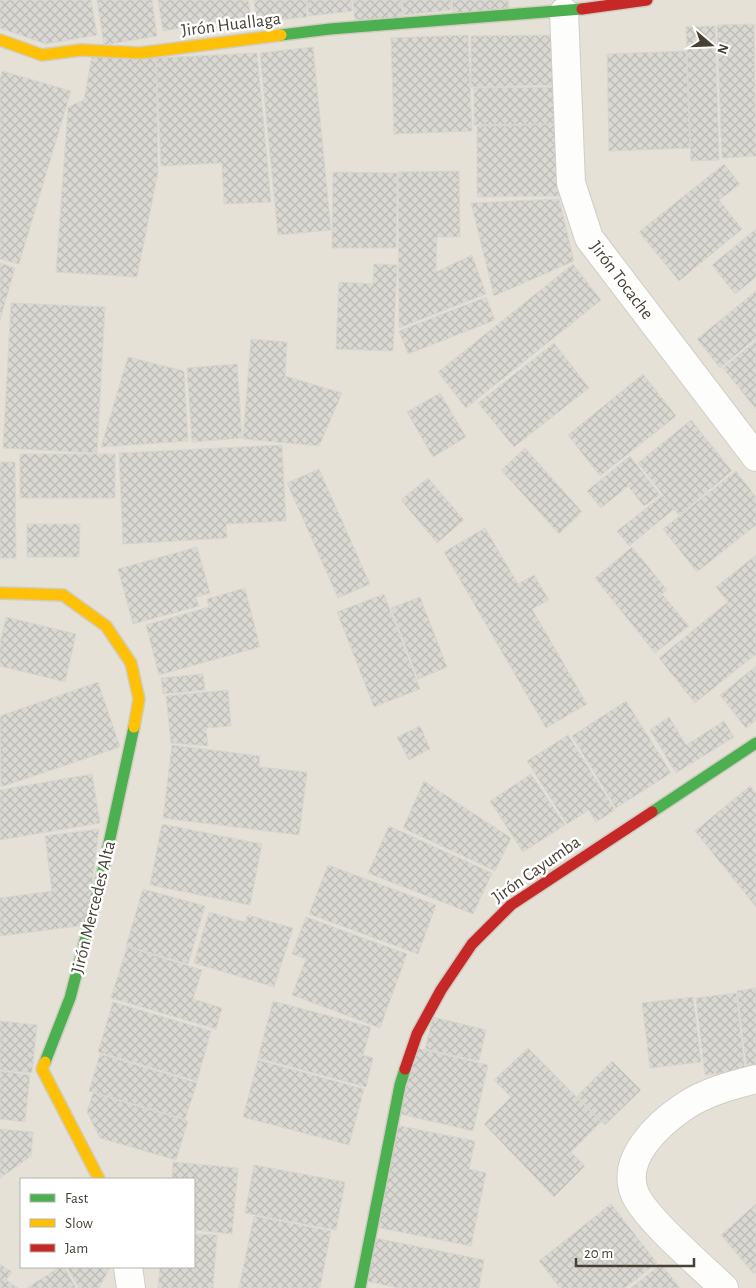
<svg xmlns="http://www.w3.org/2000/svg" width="756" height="1288" font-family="'Alegreya Sans',sans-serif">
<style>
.residential{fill:#e5e1d7;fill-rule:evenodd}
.building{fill:url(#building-cross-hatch);stroke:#d9d6d0}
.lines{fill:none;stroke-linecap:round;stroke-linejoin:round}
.street-casing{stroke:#cecdc7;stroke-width:30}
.fast-casing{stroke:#d0cdc0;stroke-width:14}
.slow-casing{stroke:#d0cdc0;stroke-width:14}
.jam-casing{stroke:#d0cdc0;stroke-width:14}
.street{stroke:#fdfdfc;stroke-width:28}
.fast{stroke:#4caf50;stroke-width:11}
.slow{stroke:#ffc107;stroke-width:11}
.jam{stroke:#c62828;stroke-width:11}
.labels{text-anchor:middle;stroke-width:5;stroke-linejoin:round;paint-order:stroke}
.street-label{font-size:18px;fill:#474135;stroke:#fff}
</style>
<defs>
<pattern id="building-cross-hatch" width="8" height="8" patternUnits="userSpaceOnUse" patternTransform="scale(1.25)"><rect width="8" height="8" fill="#dad8d2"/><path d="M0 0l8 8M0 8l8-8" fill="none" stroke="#bcbbb5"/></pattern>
</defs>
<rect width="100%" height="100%" fill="#f0efea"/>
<path class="residential" d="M0,0H756V1288H0ZM21,1179H194V1267H21Z"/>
<g class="building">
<path d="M0,0H91L97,35L46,44L0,28Z"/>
<path d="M97,0H152L157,36L104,45Z"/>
<path d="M158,0H248L251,16L163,31Z"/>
<path d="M254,0H306L307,17L256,22Z"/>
<path d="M307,0H351L352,11L309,16Z"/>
<path d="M353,0H401L403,21L355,26Z"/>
<path d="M402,0H451V10L404,15Z"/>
<path d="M452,0H508L509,8L453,14Z"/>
<path d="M754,24L756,156L722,158L717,25Z"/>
<path d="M715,26L719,160L691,161L686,27Z"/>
<path d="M468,35L472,131L394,134L391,38Z"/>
<path d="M557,35L558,85L471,87V36Z"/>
<path d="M313,47L331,230L278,235L260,53Z"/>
<path d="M686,51L690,148L609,151L607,54Z"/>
<path d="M257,53L271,202L224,204L222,163L161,166L156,58Z"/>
<path d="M92,56L156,58L158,172L137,277L56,272L68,107L84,100Z"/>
<path d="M2,71L71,91L19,264L0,259V79Z"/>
<path d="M557,87L558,124L474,125V88Z"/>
<path d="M562,124L563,196L477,197V126Z"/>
<path d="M724,164L740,184L719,200L742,229L679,281L639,232Z"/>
<path d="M459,171L460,237H437L436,272L472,255L486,294L399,328L398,172Z"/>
<path d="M333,172L397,173L396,248H332Z"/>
<path d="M559,199L574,261L494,296L471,203Z"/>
<path d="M756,229V277L735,294L712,265Z"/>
<path d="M0,263L15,268L0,320Z"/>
<path d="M374,264L397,265L393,351L336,349L339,282L373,284Z"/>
<path d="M573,264L601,300L466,408L438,372Z"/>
<path d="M756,291V338L720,368L697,339Z"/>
<path d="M486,297L495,320L408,354L399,331Z"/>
<path d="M11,303L105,307L97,453L3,448Z"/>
<path d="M251,339L287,342L285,376L342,393L319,446L243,439Z"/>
<path d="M756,341V409L723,368Z"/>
<path d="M554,343L589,388L514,447L478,403Z"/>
<path d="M128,357L184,371L188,441L101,447Z"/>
<path d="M237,364L242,438L192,442L187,368Z"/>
<path d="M643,374L676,416L600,476L568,435Z"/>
<path d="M440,393L466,437L433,457L407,412Z"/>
<path d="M691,420L732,471L679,515L638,463Z"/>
<path d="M282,445L286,521L226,524L227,538L123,544L119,453Z"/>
<path d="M525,448L582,512L559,534L501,470Z"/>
<rect x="20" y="454" width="95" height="44"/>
<path d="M630,456L660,495L644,506L628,486L601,508L587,491Z"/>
<path d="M0,462H15L16,558H0Z"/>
<path d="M319,469L370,584L338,598L287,483Z"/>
<path d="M736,471L756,497V525L697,572L663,529Z"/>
<path d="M428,478L464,520L437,543L401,500Z"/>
<path d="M663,495L674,509L629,546L617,531Z"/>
<path d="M27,524H80L79,557H27Z"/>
<path d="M485,528L518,584L534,575L549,600L532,609L587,704L546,728L444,552Z"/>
<path d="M197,547L210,593L196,597L199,606L133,624L118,569Z"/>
<path d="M632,547L667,590L662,594L689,626L655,653L595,578Z"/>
<path d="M756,555V654L695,703L659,658L728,602L716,587Z"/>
<path d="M245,588L260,647L159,675L146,625L209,607L207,599Z"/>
<path d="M384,594L420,689L374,707L337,612Z"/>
<path d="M420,597L447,667L418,679L391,608Z"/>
<path d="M6,617L76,634L65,682L0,666V643Z"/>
<path d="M756,666V720L746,728L720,695Z"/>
<path d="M203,674L205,690L163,694L161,678Z"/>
<path d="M98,682L120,747L1,787L0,716Z"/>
<path d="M228,690L231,726L206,728L208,746L171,743L166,696Z"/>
<path d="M626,701L671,773L616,808L572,736Z"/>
<path d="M669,717L686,745L724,721L734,737L676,773L650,730Z"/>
<path d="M420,726L430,749L409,760L397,737Z"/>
<path d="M568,735L615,810L596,822L589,810L567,824L527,761Z"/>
<path d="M172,745L260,756L259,767L307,772L299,835L163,818Z"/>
<path d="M92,774L100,823L0,840V790Z"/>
<path d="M531,774L565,825L523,852L490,801Z"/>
<path d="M424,781L511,838L495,871L403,828Z"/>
<path d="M750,786L756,793V907L695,831Z"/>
<path d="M162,824L262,844L250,905L150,885Z"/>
<path d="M389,826L492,873L473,914L368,873Z"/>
<path d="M99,829L87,925L0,936V898L52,891L45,836Z"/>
<path d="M328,865L436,905L418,954L309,914Z"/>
<path d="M143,889L205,906L188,964L126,946Z"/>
<path d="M209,912L245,922L248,915L293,928L274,987L194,963Z"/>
<path d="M306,917L407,954L380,1028L292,995L306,959L292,954Z"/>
<path d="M127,947L202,970L193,999L222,1008L216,1029L111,998Z"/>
<path d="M756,988V1068L747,1070L737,991Z"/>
<path d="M736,993L745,1070L705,1075L696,998Z"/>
<path d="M693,997L701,1062L650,1068L642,1003Z"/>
<path d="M273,1001L371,1027L363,1055L373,1058L366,1087L258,1058Z"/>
<path d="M113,1002L211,1031L197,1081L98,1052Z"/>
<path d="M433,1017L486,1030L479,1061L425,1049Z"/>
<path d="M0,1021L37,1025L32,1073L0,1070Z"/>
<path d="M416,1048L488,1065L473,1131L400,1114Z"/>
<path d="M528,1048L601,1122L571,1152L585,1166L554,1197L484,1124L511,1097L494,1080Z"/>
<path d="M100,1054L197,1083L185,1119L89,1091Z"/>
<path d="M258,1060L364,1089L349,1145L243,1117Z"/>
<path d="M612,1061L641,1090L605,1125L577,1096Z"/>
<path d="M0,1071L30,1075L25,1122L0,1119Z"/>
<path d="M93,1093L188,1121L176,1160L100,1138L87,1112Z"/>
<path d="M395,1125L475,1141L469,1169L486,1173L471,1246L375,1227Z"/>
<path d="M0,1129L33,1132L31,1156L0,1178Z"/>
<path d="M173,1162L238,1168L232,1234L194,1230V1179H172Z"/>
<path d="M254,1165L345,1182L336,1230L245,1213Z"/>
<path d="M611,1204L657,1263L625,1288H560L539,1261Z"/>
<path d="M756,1204V1272L754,1274L721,1235Z"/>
<path d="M254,1216L331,1231L320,1288H239Z"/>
<path d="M194,1234L217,1235L213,1288H158L160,1267H194Z"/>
<path d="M375,1238L484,1260L479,1288H399L366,1281Z"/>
<path d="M0,1264L12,1272L6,1280L18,1288H0Z"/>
<path d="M661,1264L680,1288H631Z"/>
<path d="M60,1267H64L76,1288H27Z"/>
<path d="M67,1267H110L99,1288H79Z"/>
</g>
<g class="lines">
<g class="street-casing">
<g id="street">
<path d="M564,12L571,183L589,238L756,457"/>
<path d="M128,1267L131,1288"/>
<path d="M724,1288C702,1267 645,1218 635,1194C620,1159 658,1124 685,1106C706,1092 732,1085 756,1079"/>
</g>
</g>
<g class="fast-casing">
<g id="fast">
<path d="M281,35L330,29L582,9"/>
<path d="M652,812L756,743"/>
<path d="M45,1062L70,998L101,880L134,727"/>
<path d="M360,1288L400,1085L405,1069"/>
</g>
</g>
<g class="slow-casing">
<g id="slow">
<path d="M0,40L42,55L81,50L140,53L281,35"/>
<path d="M0,593L63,595L106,626L131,663L139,699L134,727"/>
<path d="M45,1062L42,1069L99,1179"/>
</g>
</g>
<g class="jam-casing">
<g id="jam">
<path d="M582,9L647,0"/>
<path d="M405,1069L417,1034L441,990L472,944L511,905L652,812"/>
</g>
</g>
<use href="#street" class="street"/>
<use href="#fast" class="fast"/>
<use href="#slow" class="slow"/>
<use href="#jam" class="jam"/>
</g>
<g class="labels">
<g class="street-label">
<text transform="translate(231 24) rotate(-7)" y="6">Jirón Huallaga</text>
<text transform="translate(622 280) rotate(53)" y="6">Jirón Tocache</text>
<text transform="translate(536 869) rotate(-35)" y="6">Jirón Cayumba</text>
<text transform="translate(93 907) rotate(-76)" y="6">Jirón Mercedes Alta</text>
</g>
</g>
<rect x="20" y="1178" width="175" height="90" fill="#ffffff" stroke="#b5b3ae"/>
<rect x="30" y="1194" width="25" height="8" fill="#4caf50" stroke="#b5b3ae"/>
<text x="65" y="1203" font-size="15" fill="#474135">Fast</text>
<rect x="30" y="1219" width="25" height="8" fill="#ffc107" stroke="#b5b3ae"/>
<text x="65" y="1228" font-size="15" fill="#474135">Slow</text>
<rect x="30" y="1244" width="25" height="8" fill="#c62828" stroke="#b5b3ae"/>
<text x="65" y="1253" font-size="15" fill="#474135">Jam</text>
<g transform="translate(711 45) rotate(109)" stroke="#ffffff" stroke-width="4" paint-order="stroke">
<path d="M0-4L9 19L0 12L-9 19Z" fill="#474135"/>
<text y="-8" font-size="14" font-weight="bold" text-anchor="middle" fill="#474135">N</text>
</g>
<path d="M576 1258v8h118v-8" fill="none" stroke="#474135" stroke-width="2.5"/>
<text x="584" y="1258" font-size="15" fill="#474135" stroke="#ffffff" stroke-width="4" paint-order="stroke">20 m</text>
</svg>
